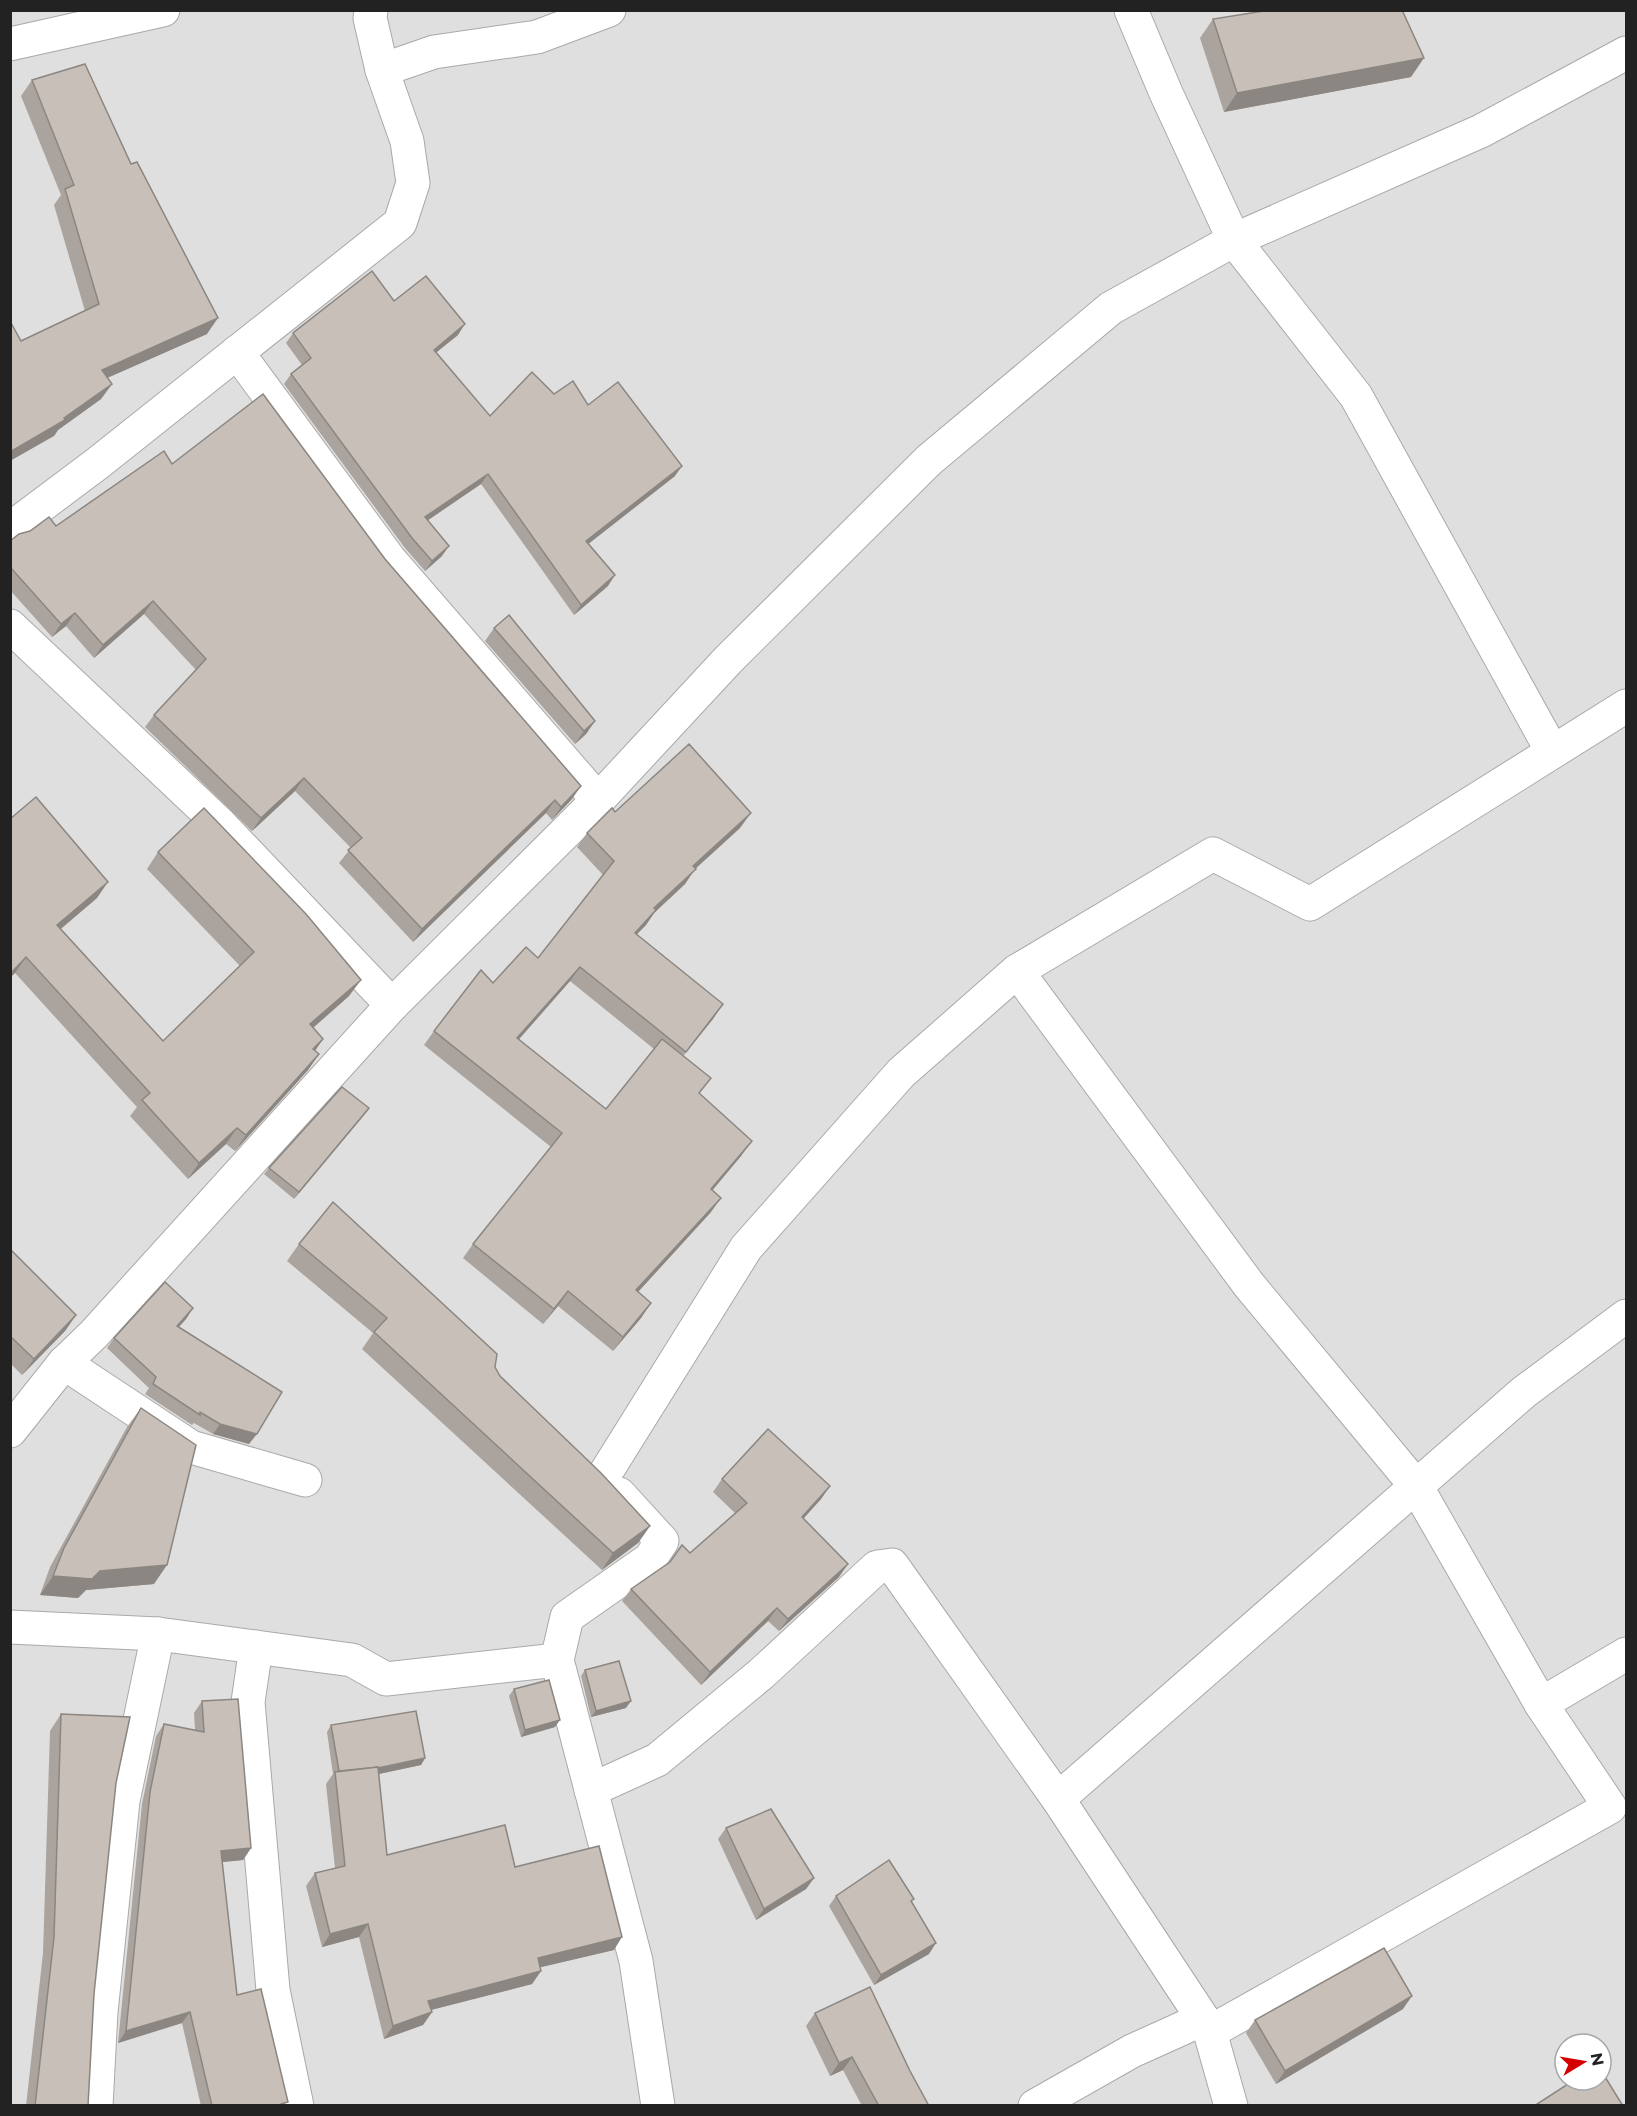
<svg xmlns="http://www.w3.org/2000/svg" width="1637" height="2116" font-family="Montserrat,sans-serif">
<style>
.residential{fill:#e0dfdf;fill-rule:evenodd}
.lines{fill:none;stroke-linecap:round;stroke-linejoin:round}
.minor-casing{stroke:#a9a9a9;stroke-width:35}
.minor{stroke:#fff;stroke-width:33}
.wall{fill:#aba49e;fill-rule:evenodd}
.shaded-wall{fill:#8b8681}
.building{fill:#c7bfb8;stroke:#8b8681;stroke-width:1.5}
</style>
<rect width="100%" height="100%" fill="#f2efe9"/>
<path class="residential" d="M11,11H1626V2105L11,2106ZM1565,2044H1601V2080H1565Z"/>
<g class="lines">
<g class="minor-casing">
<g id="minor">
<path d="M1131,10L1166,93L1234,240L1356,396L1552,751"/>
<path d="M10,44L163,10"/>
<path d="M382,70L434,52L537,37L609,10"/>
<path d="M237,352L390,560L598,800"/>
<path d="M10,529L98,463L400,223L413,183L407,141L382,70L370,18L371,10"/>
<path d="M10,626L220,824L392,1005"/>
<path d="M1017,971L1249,1285L1416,1486L1541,1704L1610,1807L1210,2032"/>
<path d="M64,1363L191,1447L305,1480"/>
<path d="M10,1431L64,1363L94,1334L392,1005L598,800L728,660L929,460L1111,308L1234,240L1481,131L1626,53"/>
<path d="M603,1477L746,1248L901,1073L1017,971L1213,854L1310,904L1626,706"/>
<path d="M619,1494L662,1541L650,1559L567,1617L557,1660L636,1961L658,2106"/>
<path d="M10,1627L158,1634L352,1660L386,1679L557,1660"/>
<path d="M256,1647L248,1702L273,1990L297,2106"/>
<path d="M1541,1704L1626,1654"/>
<path d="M591,1790L657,1760L761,1674L877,1567L892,1565L1058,1799L1203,2019L1210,2032L1231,2106"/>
<path d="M1058,1799L1524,1392L1626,1316"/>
<path d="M96,2106L101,2012L123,1801L158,1634"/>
<path d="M1035,2106L1132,2051L1203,2019"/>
</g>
</g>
<use href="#minor" class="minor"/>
</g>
<g class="wall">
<path d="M1213,19L1411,77L1224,112L1200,38Z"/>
<path d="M32,80L207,334L107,378L112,384L101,399L58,430L54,436L21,341L85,311L54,205L61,195L21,96Z"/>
<path d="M394,301L458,335L436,352L490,416L554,394L588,405L675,476L588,544L608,586L574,615L481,484L428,520L442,556L425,571L405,548L284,384L291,374L302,365L286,343L293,333Z"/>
<path d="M172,464L385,559L572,799L552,820L546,813L413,942L339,863L351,848L295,791L252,831L145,727L154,715L196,670L144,614L94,658L66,626L52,637L10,590V541L56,526Z"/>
<path d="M494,628L595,721L586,734L575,744L485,641Z"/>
<path d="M615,812L740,828L695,869L685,884L654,913L646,925L637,934L713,1019L683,1056L700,1094L741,1156L712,1190L711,1212L638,1292L651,1303L641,1318L613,1351L558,1306L543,1324L463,1258L473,1244L551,1147L424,1045L434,1031L493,983L538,958L603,875L577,847L587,833ZM570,981L654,1049L606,1109L519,1039Z"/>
<path d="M10,819L97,898L61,929L163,1041L240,966L147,869L158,852L349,996L313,1028L323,1039L315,1051L319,1054L308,1070L235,1151L226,1144L188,1179L130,1116L137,1107L15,973Z"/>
<path d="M364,1115L294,1199L264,1174L269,1168Z"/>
<path d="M299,1244L495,1367L500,1376L650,1526L638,1543L602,1570L362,1349L373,1333L287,1261Z"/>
<path d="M10,1249L76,1315L65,1331L22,1375L10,1363Z"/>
<path d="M193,1308L186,1319L179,1327L249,1444L213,1434L194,1423L192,1425L145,1394L149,1388L107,1348L114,1338Z"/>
<path d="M141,1408L154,1584L86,1590L78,1598L40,1595L50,1567L127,1427Z"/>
<path d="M722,1479L830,1486L821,1499L803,1519L839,1577L779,1631L768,1621L701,1685L622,1601L631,1589L690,1553L735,1513L713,1492Z"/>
<path d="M585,1670L626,1708L591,1717L581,1676Z"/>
<path d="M514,1689L555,1727L521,1737L509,1696Z"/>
<path d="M202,1701L251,1848L243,1860L222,1862L237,1995L286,2106H201L182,2023L118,2043L142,1804L156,1736L164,1724L195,1730L194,1713Z"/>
<path d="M61,1714L116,1783L94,1994L88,2106H26L43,1953L50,1731Z"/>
<path d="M331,1725L425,1758L421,1765L379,1774L387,1855L515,1867L614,1950L540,1967L541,1971L532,1984L431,2010L432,2012L423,2025L384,2039L359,1937L322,1947L306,1886L315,1873L335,1868L326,1784L333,1774L327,1732Z"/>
<path d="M726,1828L814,1878L806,1889L756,1920L718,1839Z"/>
<path d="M836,1896L912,1902L929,1954L874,1985L829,1906Z"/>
<path d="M1403,2009L1276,2084L1246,2033L1255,2020Z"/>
<path d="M815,2013L910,2071L929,2106H862L843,2070L830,2076L806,2026Z"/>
</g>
<g class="shaded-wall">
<path d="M1424,58L1411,77L1224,112L1237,93Z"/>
<path d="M218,318L207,334L91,385L102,370Z"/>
<path d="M465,324L458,335L427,360L434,350Z"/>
<path d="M112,384L101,399L58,430L54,436L10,461V452L64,418Z"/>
<path d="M682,466L675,476L578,552L586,541Z"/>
<path d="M488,474L481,484L418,527L425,517Z"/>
<path d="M449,546L442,556L425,571L432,561Z"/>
<path d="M615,575L608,586L574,615L581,605Z"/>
<path d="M153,601L144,614L94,658L103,645Z"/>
<path d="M75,613L66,626L52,637L61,624Z"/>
<path d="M595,721L586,734L575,744L584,731Z"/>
<path d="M304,778L295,791L252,831L261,818Z"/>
<path d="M581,786L572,799L552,820L561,807Z"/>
<path d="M555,800L546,813L413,942L422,929Z"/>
<path d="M751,813L740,828L695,869L685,884L654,913L646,925L624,947L654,908L693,866Z"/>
<path d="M108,882L97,898L46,941L57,925Z"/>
<path d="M26,957L15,973L10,978V974Z"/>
<path d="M580,967L570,981L507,1053L517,1038Z"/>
<path d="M361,980L349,996L299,1040L310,1024Z"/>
<path d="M723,1004L713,1019L675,1066L686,1052Z"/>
<path d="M323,1039L312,1055L313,1049Z"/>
<path d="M319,1054L308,1070L235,1151L246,1135Z"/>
<path d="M369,1108L364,1115L294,1199L299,1192Z"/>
<path d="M237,1128L226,1144L188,1179L199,1163Z"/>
<path d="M752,1141L741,1156L701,1204L711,1189Z"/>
<path d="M721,1198L711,1212L626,1305L636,1290Z"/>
<path d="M568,1291L558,1306L543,1324L554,1309Z"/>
<path d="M651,1303L641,1318L613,1351L623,1337Z"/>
<path d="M193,1308L186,1319L170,1336L177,1326Z"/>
<path d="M76,1315L65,1331L22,1375L34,1359Z"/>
<path d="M220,1424L257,1434L249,1444L213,1434Z"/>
<path d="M830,1486L821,1499L793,1530L802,1517Z"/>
<path d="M650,1526L638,1543L602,1570L613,1553Z"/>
<path d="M848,1564L839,1577L779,1631L788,1619Z"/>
<path d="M167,1565L154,1584L86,1590L78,1598L40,1595L53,1576Z"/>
<path d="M777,1608L768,1621L701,1685L710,1672Z"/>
<path d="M631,1701L626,1708L591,1717L596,1711Z"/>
<path d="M560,1720L555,1727L521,1737L525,1730Z"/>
<path d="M425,1758L421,1765L336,1783L340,1777Z"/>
<path d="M251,1848L243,1860L213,1863L221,1851Z"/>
<path d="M814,1878L806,1889L756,1920L764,1909Z"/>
<path d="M368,1924L359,1937L322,1947L330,1934Z"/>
<path d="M622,1937L614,1950L529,1970L538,1958Z"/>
<path d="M936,1943L929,1954L874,1985L881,1975Z"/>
<path d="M541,1971L532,1984L419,2013L428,2001Z"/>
<path d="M1412,1996L1403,2009L1276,2084L1285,2071Z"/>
<path d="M190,2012L182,2023L118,2043L126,2031Z"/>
<path d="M432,2012L423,2025L384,2039L393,2026Z"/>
<path d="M852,2057L843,2070L830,2076L839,2063Z"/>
</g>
<g class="building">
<path d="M1270,10H1402L1424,58L1237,93L1213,19Z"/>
<path d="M85,64L131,164L137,162L218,318L102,370L112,384L64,418L65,420L10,452V321L21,341L99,304L65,189L74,185L32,80Z"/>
<path d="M372,271L394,301L426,276L465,324L434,350L490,416L532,372L554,394L573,381L588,405L618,382L682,466L586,541L615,575L581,605L488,474L425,517L449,546L432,561L412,538L291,374L311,358L293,333Z"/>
<path d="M263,394L385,559L581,786L561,807L555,800L422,929L348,850L362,838L304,778L261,818L154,715L206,659L153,601L103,645L75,613L61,624L10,567V541L19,534L30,531L49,517L56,526L164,451L172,464Z"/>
<path d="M509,615L595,721L584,731L494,628Z"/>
<path d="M689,744L751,813L693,866L696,869L654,908L656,910L635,933L723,1004L686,1052L580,967L517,1038L606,1109L662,1039L711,1078L699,1093L752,1141L711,1189L721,1198L636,1290L651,1303L623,1337L568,1291L554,1309L473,1244L562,1133L434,1031L481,970L493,983L526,947L538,958L614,861L587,833L612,808L615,812Z"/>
<path d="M36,797L108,882L57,925L163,1041L254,952L158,852L204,808L306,914L361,980L310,1024L323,1039L313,1049L319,1054L246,1135L237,1128L199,1163L142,1100L150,1093L26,957L10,974V819Z"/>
<path d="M342,1087L369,1108L299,1192L269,1168Z"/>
<path d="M333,1202L497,1354L495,1367L500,1376L601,1473L650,1526L613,1553L374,1332L387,1318L299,1244Z"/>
<path d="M10,1249L76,1315L34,1359L10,1336Z"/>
<path d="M165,1282L193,1308L177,1326L282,1392L257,1434L220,1424L200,1412V1415L153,1384L156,1377L114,1338Z"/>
<path d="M141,1408L196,1445L167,1565L100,1571L92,1579L53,1576L64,1548Z"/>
<path d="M768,1429L830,1486L802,1517L848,1564L788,1619L777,1608L710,1672L631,1589L670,1562L682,1545L690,1553L747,1503L722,1479Z"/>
<path d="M619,1661L631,1701L596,1711L585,1670Z"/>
<path d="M549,1680L560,1720L525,1730L514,1689Z"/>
<path d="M238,1699L251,1848L221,1851L237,1995L261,1989L288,2102L281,2104V2106H212L190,2012L126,2031L150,1792L164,1724L204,1732L202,1701Z"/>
<path d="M416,1711L425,1758L378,1768V1767L339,1771L331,1725Z"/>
<path d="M61,1714L130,1717L116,1783L94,1994L88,2106H35L54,1937Z"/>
<path d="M378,1767L387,1855L505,1825L515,1867L599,1846L622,1937L538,1958L541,1971L428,2001L432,2012L393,2026L368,1924L330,1934L315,1873L345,1866L335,1772Z"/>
<path d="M771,1809L814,1878L764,1909L726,1828Z"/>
<path d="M889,1860L914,1899L911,1901L936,1943L881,1975L836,1896Z"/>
<path d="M1384,1948L1412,1996L1285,2071L1255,2020Z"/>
<path d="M870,1987L910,2071L929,2106H879L852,2057L839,2063L815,2013Z"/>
<path d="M1602,2072L1623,2106H1534L1571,2082L1576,2089L1590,2080H1601V2073Z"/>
</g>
<rect width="1637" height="2116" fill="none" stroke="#222222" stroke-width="24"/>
<g transform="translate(1583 2062) rotate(79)"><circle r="28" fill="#ffffff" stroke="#a7a7a7" stroke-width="1.5"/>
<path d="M0-4.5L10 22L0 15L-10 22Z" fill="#d40000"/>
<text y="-9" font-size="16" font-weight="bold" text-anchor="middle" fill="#222222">N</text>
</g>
</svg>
